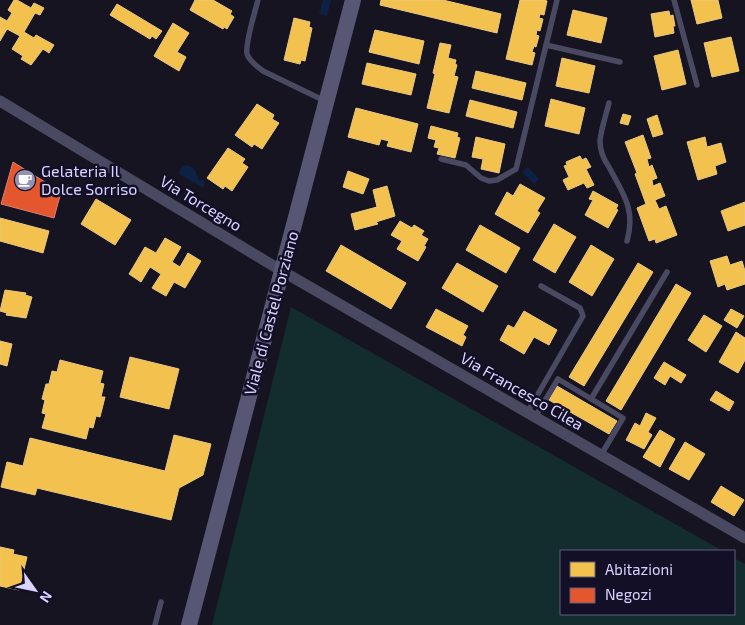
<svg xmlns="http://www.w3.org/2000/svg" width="745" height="625" font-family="'Exo 2',sans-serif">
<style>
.green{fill:#132c2d}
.water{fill:#0d2144}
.homes{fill:#f2c14e;stroke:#eac783}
.shops{fill:#e4572e;stroke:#e17c6d}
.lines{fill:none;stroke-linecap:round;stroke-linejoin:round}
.lane{stroke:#4a4962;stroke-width:5.5}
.street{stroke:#4a4962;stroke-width:11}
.secondary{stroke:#575674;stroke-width:16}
.labels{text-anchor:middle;stroke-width:5;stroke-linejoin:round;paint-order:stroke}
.poi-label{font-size:16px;fill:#d9d4ff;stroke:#130f26;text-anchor:start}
.street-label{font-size:16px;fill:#d9d4ff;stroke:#130f26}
</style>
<rect width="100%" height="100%" fill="#161421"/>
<path class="green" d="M291,307L723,551H561V614H734V558L745,564V625H212Z"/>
<g class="water">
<path d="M323,0H331L327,16L319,14Z"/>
<path d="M187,165C196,167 196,173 199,180L201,179L205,182L203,188L178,173L183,166Z"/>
<path d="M528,167L539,179L534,184L522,172Z"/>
</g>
<g class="homes">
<path d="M14,0H17L31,8L34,3L44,8L40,15L35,13L24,32L34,38L36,35L54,45L49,53L43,49L31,65L21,59L23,56L12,49L20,36L7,29L0,41V17L7,21L12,13L8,10Z"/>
<path d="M195,0H213L232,11L230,14L234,17L227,29L224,27L223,29L190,10Z"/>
<path d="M381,0H443L501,14L497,33L380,5Z"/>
<path d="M520,0H544L547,1L544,15L540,14L539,18L543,19L540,31L537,30L536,35L539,36L536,47L534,46L532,52L535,53L532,65L506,59Z"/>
<path d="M691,0H718L722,18L697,24Z"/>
<path d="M117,4L162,31L156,39L152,36L150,39L110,15Z"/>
<path d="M573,10L607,18L601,43L567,35Z"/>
<path d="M669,11L670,16L673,15L675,26H673L674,33L655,37L651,14Z"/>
<path d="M294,18L310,22L309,27L312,28L305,61L301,60L300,64L284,60Z"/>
<path d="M173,23L189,33L177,52L186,57L179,71L154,56Z"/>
<path d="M375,30L424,41L419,64L369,52Z"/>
<path d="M731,37L739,71L712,77L704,43Z"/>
<path d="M440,43L451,45L448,58L456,60L455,64L457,65L454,76L458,77L449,113L427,108L435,74L433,73Z"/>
<path d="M678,50L686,84L662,90L654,56Z"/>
<path d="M562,58L595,66L589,93L556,86Z"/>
<path d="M367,63L416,74L411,95L362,84Z"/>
<path d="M476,71L526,83L522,100L472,88Z"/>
<path d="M551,99L585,108L579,134L545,126Z"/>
<path d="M470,100L517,112L513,128L466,116Z"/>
<path d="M257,104L274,115L272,119L279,123L262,149L254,144L252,147L235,135Z"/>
<path d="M356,108L418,124L411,152L387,146L389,141L381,139L379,145L348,137Z"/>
<path d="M623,114L631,116L628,125L620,123Z"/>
<path d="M657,115L663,134L653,137L647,119Z"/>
<path d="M431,126L458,133L457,137L460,138L455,158L437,154L439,148L434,147L436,140L428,138Z"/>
<path d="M643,135L651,158L647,159L649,167L652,165L657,178L652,180L653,186L660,183L665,196L655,200L659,209L666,206L677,235L656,243L655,239L649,241L637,208L646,204L635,174L637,173L625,142Z"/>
<path d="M476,137L505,144L499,173L481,169L483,159L472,157Z"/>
<path d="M705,137L707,147L721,143L726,162L715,166L717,174L698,180L687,142Z"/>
<path d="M228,148L245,159L242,163L248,167L232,191L225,186L223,189L207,178Z"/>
<path d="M580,156L582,160L586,158L591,167L586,169L594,185L587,188L584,183L568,190L563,180L569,177L564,166L567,165L566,162Z"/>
<path d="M348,171L369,179L363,194L343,187Z"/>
<path d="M520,184L545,198L537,211L540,213L528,233L495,214L507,192L513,196Z"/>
<path d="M387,186L395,216L376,222L378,224L355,230L351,214L377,207L373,190Z"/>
<path d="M593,191L618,205L616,209L618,210L608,228L585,215L593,200L589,199Z"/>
<path d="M96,199L131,220L115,245L81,224Z"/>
<path d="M745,202V225L728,231L721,211Z"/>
<path d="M0,218L49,231L43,253L0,241Z"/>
<path d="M400,221L412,228L414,225L424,231L421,235L428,239L424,246L426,247L418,261L397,249L402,241L391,235Z"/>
<path d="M554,224L576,237L555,273L533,260Z"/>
<path d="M480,225L520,248L506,273L466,250Z"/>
<path d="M165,238L181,247L172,262L180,267L188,253L201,261L185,288L174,282L166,296L152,288L161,274L150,267L141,282L129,274L145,247L156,253Z"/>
<path d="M341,245L406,283L391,309L326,271Z"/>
<path d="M591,245L614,259L592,296L569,282Z"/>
<path d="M727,256L730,265L742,261L745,271V284L727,290L725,284L718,287L710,261Z"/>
<path d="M457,263L498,286L483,312L442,288Z"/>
<path d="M638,263L653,272L584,386L569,377Z"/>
<path d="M676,284L691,293L621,410L606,401Z"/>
<path d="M5,290L26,293L25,295L32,297L26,318L6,315L7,313L0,311Z"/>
<path d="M436,309L468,326L463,335L466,337L462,346L426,327Z"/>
<path d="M731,309L744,316L737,328L724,320Z"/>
<path d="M524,311L557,330L549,345L534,337L524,354L500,340L508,325L514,328Z"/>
<path d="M704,315L722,326L706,352L688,340Z"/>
<path d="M736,332L745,338V360L738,373L719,362Z"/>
<path d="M0,341L12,344L7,366L0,364Z"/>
<path d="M130,357L179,369L169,409L120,397Z"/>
<path d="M60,360L103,371L100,383L104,384L101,397H105L100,417L96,416L93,428L89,427L86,439L42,428L46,414L42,413L45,400L42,399L46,384H49L52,371L57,372Z"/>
<path d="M664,362L686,375L681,383L670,376L665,385L654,378Z"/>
<path d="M557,386L617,421L609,434L549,400Z"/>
<path d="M716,391L734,402L729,411L710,400Z"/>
<path d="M646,413L656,418L648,432L652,435L644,449L626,440L635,423L640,426Z"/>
<path d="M660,430L675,439L660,467L643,457Z"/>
<path d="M174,435L211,444L203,475L179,488L171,520L37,488L35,495L1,487L7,462L23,466L30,438L165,471Z"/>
<path d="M685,442L705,454L689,480L669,469Z"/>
<path d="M721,486L744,500L734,516L711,502Z"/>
<path d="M0,547L14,550L13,554L27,557L19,590L0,586Z"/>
</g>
<path class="shops" d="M13,162L61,192L54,218L1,204Z"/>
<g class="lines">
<g class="lane">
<path d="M258,0C255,11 245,44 247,54C249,61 258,67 263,71L325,101"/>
<path d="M674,0L697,85"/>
<path d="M546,45L620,62"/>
<path d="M609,103C606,115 601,129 600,141C600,150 604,160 609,167C623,194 636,209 627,241"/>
<path d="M441,159L466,165L481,178L489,181L497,180L516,169L557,0"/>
<path d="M591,399L667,272"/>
<path d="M527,413L583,316L580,308L541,286"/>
<path d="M535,417L558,379L623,418L601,455"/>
<path d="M155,625L161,602"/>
</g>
<path class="street" d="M0,101L282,271L745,538"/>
<path class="secondary" d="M189,625L353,0"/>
</g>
<defs>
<g id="cafe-disc" transform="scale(1.125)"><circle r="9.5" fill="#9591b1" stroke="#130f26"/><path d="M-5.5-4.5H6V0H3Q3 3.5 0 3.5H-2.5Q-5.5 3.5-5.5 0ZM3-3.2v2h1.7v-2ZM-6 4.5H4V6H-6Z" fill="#fff"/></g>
</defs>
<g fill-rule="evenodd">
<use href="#cafe-disc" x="25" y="180"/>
</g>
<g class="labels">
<g class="poi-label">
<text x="41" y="177">Gelateria Il<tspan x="41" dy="18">Dolce Sorriso</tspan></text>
</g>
<g class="street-label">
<text transform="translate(201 203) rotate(31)" y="6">Via Torcegno</text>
<text transform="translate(271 313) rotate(-75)" y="6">Viale di Castel Porziano</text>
<text transform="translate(522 391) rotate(30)" y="6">Via Francesco Cilea</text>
</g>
</g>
<rect x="560" y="550" width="175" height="65" fill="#130f26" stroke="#625e7d"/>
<rect x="570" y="562" width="25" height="15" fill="#f2c14e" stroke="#625e7d"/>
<text x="605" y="575" font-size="15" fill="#d9d4ff">Abitazioni</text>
<rect x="570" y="588" width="25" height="15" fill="#e4572e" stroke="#625e7d"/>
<text x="605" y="600" font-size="15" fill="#d9d4ff">Negozi</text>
<g transform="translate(35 590) rotate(123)" stroke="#130f26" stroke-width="4" paint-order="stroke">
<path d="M0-4L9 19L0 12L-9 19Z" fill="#d9d4ff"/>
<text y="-8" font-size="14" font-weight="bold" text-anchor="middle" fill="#d9d4ff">N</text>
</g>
</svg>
